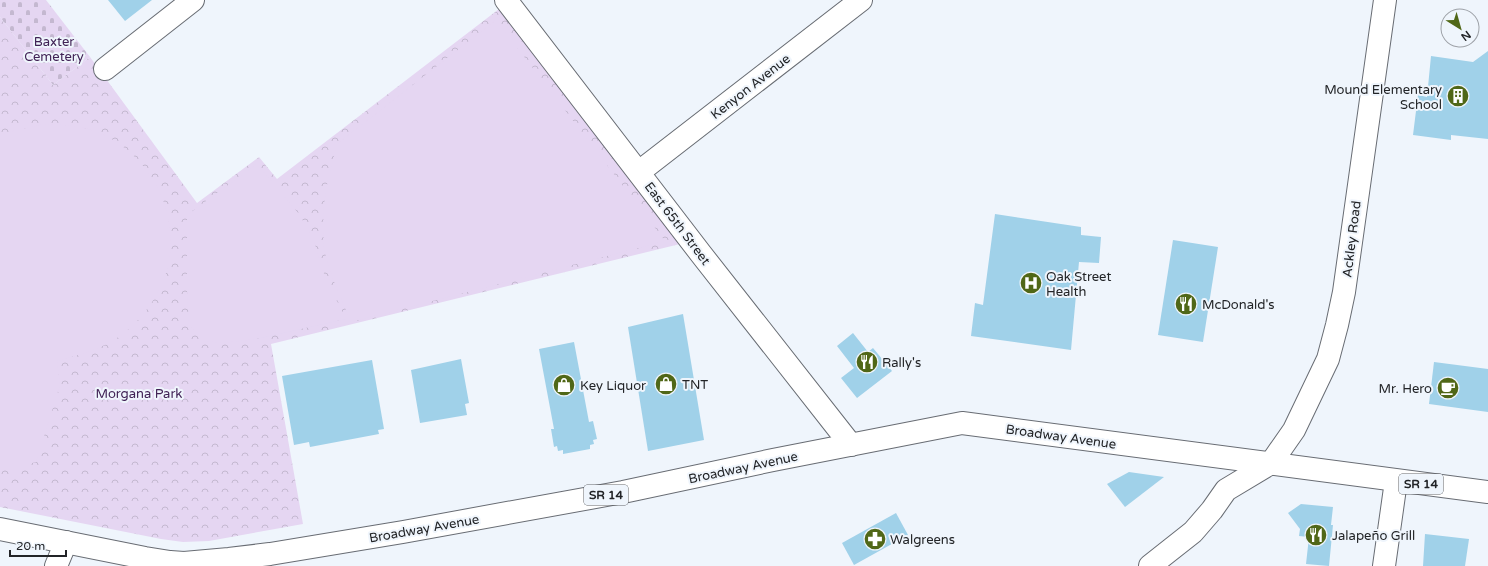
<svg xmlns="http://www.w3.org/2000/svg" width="1488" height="566" font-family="'Varela Round',sans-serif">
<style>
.cemetery{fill:url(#cemetery-stones)}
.park{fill:url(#park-crowns)}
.garden{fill:#e5d6f2}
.building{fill:#a0d1e9}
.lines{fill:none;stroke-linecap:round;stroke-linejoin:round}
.minor-casing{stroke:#686c73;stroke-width:24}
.tertiary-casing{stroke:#686c73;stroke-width:24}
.secondary-casing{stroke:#686c73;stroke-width:24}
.primary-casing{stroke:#686c73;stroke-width:24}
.minor{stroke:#fff;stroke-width:22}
.tertiary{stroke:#fff;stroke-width:22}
.secondary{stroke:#fff;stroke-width:22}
.primary{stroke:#fff;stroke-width:22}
.labels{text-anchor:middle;stroke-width:4;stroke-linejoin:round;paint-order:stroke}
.shield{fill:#eff5fc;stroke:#606367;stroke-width:1}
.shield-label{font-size:12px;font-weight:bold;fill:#222427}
.park-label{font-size:13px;fill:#402255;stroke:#eff5fc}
.street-label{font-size:13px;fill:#222427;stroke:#eff5fc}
.poi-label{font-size:13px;fill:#222427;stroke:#eff5fc;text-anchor:start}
</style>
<defs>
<pattern id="cemetery-stones" width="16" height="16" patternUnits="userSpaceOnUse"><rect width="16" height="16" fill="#e5d6f2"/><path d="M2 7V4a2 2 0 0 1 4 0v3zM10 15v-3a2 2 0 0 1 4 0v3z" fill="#c4b8d0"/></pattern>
<pattern id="park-crowns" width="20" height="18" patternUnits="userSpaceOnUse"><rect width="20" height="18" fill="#e5d6f2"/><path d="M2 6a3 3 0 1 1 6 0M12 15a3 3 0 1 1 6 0" fill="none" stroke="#c4b8d0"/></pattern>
</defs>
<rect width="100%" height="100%" fill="#eff5fc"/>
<path class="cemetery" d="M0,0H46L90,57L53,85L0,17Z"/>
<path class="park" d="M499,9L680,244L271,344L303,524L209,541L183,542L161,539L0,507V17L53,85L90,57L197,203L259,157L277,179Z"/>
<g class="garden">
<path d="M496,20L665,241L351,322L333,279L328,265L324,248L323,227L324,205L328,179L337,144Z"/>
<path d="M50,124C70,125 89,127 106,136C153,160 180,215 168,266C162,292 144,317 124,333C104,349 81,354 57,361L60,385L36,462L0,471V134L40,125Z"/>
<path d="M257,164L299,214L313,238L325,277L346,319L256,339L222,343L206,341L196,335L189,322L187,291V215Z"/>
</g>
<g class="building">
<path d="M108,0H152L125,21Z"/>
<path d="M1488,51V139L1451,135V140L1413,135L1418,95L1427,97L1431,56L1473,62Z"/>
<path d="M995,214L1081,227V235L1101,237L1099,263L1079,262L1071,350L971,336L975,303L983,305Z"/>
<path d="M1173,240L1218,247L1203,342L1158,335Z"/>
<path d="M683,314L704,440L648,451L628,327Z"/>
<path d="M853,333L868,352L873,348L892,371L857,398L841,378L854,368L837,346Z"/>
<path d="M574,342L589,422L593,421L597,439L593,440L594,444L590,445V449L563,454V450L558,451L557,446L554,447L551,429H554L539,349Z"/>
<path d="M461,359L469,403L465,404L467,415L420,423L411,370Z"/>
<path d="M372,360L384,429L378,430L379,434L310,447L309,442L294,445L282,376Z"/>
<path d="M1434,362L1488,369V412L1429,404Z"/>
<path d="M1129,472L1164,477L1125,507L1107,484Z"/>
<path d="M1301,504L1333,507L1331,525H1333L1329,566L1306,564L1309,537L1299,536L1300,529L1288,513Z"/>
<path d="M896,513L908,535L854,565L842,543Z"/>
<path d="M1425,534L1469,539L1465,566H1423Z"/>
</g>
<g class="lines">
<g class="minor-casing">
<g id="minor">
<path d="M105,69L193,0"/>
<path d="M639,172L861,0"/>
<path d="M1271,463L1294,430L1328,359L1337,325L1344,292L1385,0"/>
<path d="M1384,566L1396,481"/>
</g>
</g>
<g class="tertiary-casing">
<g id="tertiary">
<path d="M506,0L701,254L851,445"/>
<path d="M56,566L66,542"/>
</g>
</g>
<g class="secondary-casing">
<path id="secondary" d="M1150,566L1193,532L1212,510L1226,490L1271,463"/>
</g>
<g class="primary-casing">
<path id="primary" d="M0,529L145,558L170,562L184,563L229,559L270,554L403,532L623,492L773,460L962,423L1488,492"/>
</g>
<use href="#minor" class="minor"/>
<use href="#tertiary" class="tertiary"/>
<use href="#secondary" class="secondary"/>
<use href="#primary" class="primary"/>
</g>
<defs>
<g id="building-disc" transform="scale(1.15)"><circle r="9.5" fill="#506717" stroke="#eff5fc"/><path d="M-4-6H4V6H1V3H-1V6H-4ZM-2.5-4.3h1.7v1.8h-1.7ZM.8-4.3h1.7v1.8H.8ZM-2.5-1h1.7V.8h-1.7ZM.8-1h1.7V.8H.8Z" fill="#fff"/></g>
<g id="hospital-disc" transform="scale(1.15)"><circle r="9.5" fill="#506717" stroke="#eff5fc"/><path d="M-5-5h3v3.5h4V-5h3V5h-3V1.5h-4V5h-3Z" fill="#fff"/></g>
<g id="restaurant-disc" transform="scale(1.15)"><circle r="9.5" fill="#506717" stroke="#eff5fc"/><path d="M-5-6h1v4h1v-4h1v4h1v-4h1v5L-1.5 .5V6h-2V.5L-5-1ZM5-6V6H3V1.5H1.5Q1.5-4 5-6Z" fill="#fff"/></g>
<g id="shop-disc" transform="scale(1.15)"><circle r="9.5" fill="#506717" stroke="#eff5fc"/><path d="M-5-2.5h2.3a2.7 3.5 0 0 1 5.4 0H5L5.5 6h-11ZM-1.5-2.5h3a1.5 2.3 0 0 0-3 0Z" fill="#fff"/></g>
<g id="cafe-disc" transform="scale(1.15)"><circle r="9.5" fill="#506717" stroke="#eff5fc"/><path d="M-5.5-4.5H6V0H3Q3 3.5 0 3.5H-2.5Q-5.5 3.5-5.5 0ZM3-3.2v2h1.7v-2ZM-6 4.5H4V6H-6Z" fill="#fff"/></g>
<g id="pharmacy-disc" transform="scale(1.15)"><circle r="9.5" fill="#506717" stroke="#eff5fc"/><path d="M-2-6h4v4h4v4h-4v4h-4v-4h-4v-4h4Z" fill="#fff"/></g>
</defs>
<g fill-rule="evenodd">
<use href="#building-disc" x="1458" y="96"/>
<use href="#hospital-disc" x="1031" y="283"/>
<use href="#restaurant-disc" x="1186" y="304"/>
<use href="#restaurant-disc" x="867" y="362"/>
<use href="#shop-disc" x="666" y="384"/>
<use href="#shop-disc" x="564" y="385"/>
<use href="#cafe-disc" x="1448" y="388"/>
<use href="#restaurant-disc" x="1316" y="535"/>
<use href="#pharmacy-disc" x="875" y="539"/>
</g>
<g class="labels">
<g class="shield">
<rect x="1399" y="474" width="44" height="20" rx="3"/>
<rect x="584" y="485" width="44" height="20" rx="3"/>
</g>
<g class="shield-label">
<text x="1421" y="488">SR 14</text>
<text x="606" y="499">SR 14</text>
</g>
<g class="park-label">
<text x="54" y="46">Baxter<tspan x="54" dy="15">Cemetery</tspan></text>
<text x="139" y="398">Morgana Park</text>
</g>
<g class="street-label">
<text transform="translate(750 86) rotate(-38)" y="5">Kenyon Avenue</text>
<text transform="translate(678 223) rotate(53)" y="5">East 65th Street</text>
<text transform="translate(1351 239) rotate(-83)" y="5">Ackley Road</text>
<text transform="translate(1061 436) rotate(8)" y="5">Broadway Avenue</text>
<text transform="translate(743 467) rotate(-12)" y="5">Broadway Avenue</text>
<text transform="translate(424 528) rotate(-10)" y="5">Broadway Avenue</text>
</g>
<g class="poi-label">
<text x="1442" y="94" text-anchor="end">Mound Elementary<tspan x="1442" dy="15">School</tspan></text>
<text x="1046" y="281">Oak Street<tspan x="1046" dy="15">Health</tspan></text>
<text x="1202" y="309">McDonald's</text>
<text x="882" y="367">Rally's</text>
<text x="682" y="389">TNT</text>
<text x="580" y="390">Key Liquor</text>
<text x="1432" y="393" text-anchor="end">Mr. Hero</text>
<text x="1332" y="540">Jalapeño Grill</text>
<text x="890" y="544">Walgreens</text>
</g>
</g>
<g transform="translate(1460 28) rotate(143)"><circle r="19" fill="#eff5fc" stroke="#9da1a7"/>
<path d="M0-3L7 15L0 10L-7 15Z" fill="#506717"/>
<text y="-6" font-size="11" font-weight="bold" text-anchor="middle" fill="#222427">N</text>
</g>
<path d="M10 550v6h56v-6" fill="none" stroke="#222427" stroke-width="2"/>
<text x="16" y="550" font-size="12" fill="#222427" stroke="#eff5fc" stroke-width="3" paint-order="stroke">20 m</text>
</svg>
